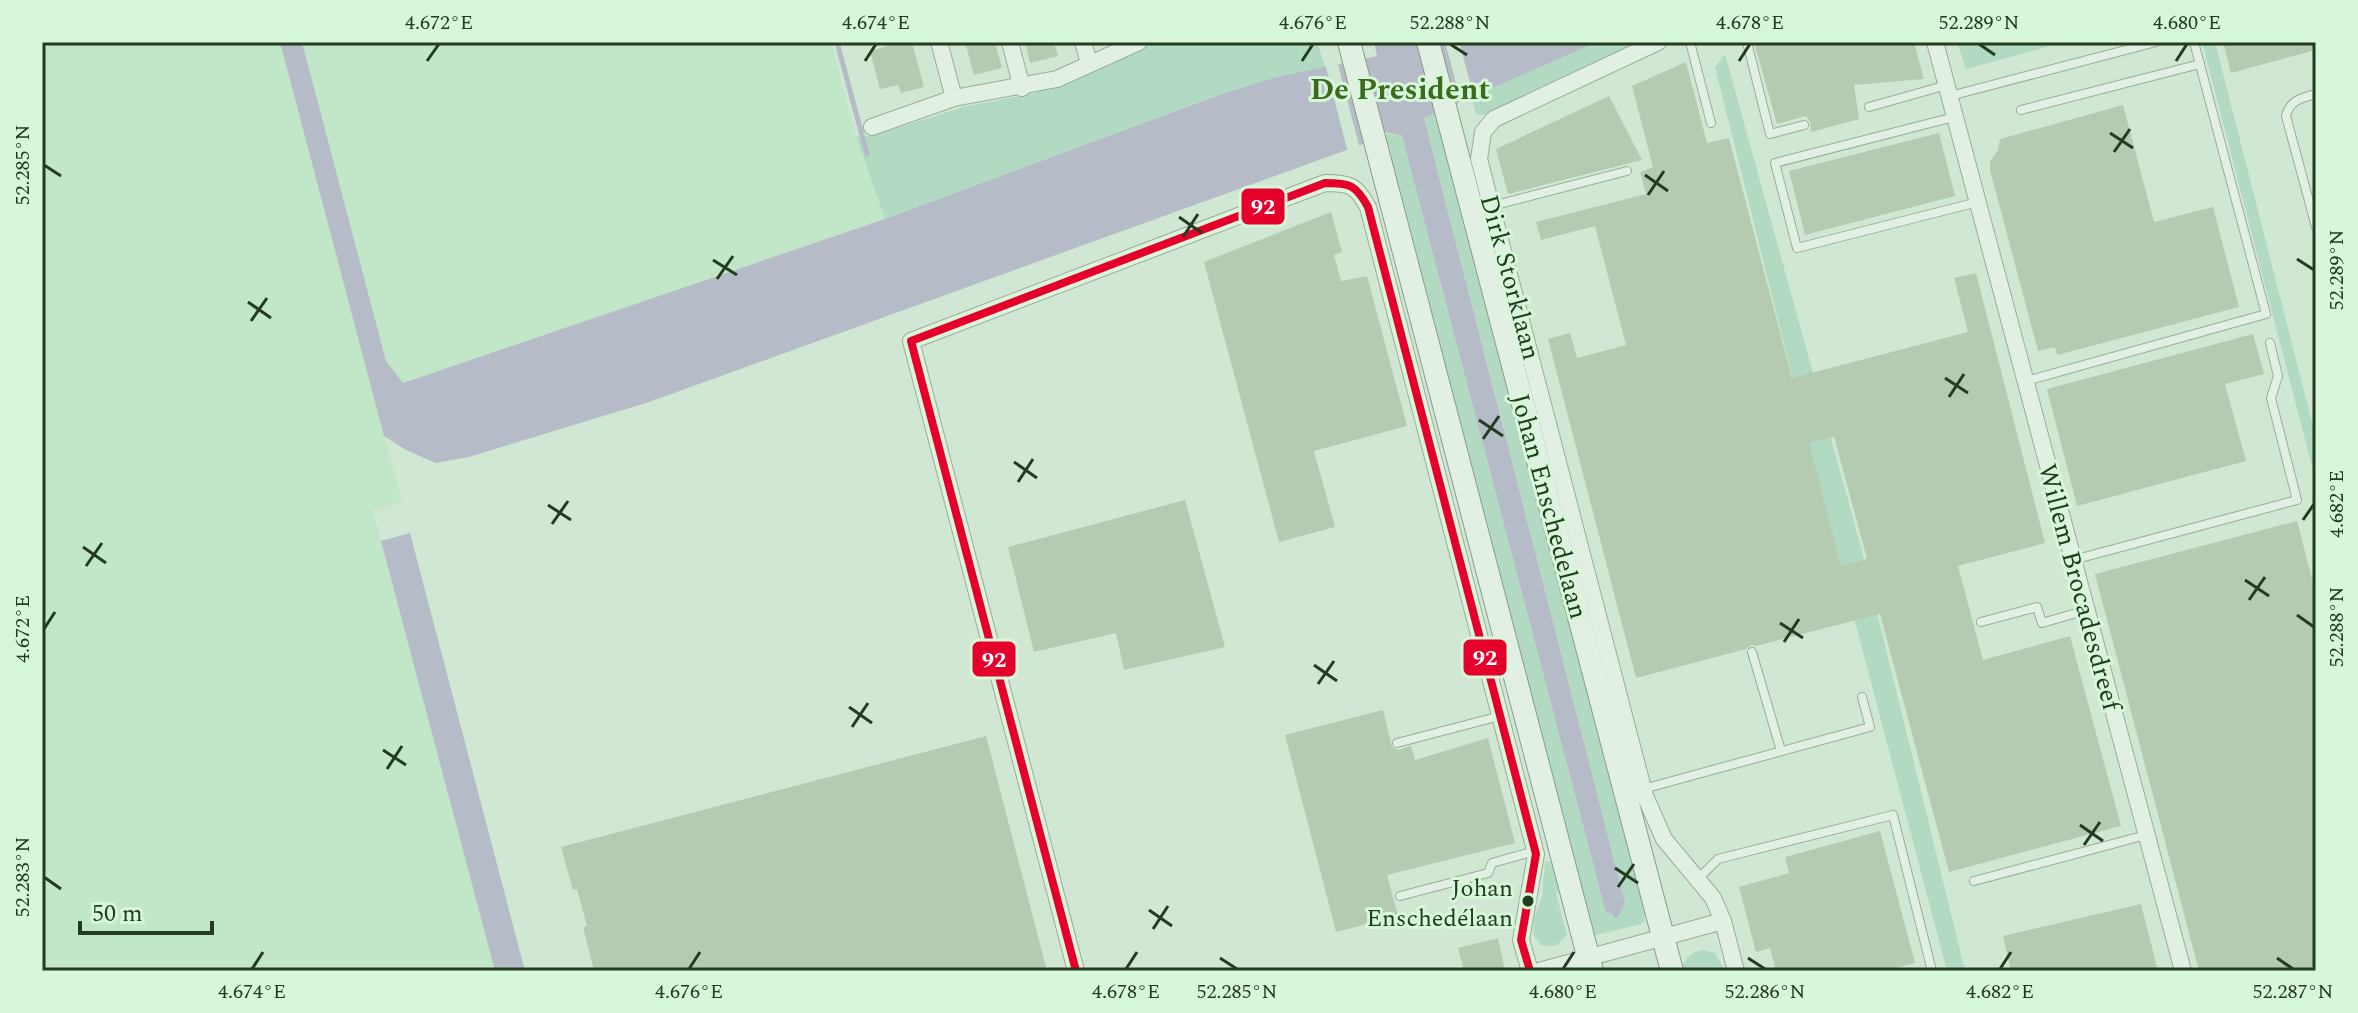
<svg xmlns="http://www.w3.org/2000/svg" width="2358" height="1013" font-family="Spectral,serif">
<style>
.farmland{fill:#c1e6c8}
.green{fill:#b2dac2}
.water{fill:#b6bbc8}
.pier{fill:#d0e7d3}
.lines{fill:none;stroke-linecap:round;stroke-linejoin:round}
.stream{stroke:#b6bbc8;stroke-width:5}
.building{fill:#b4cbb2;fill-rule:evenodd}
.lane-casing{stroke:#9aac9a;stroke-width:10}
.street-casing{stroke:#9aac9a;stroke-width:18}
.secondary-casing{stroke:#8a9c8a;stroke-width:24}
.lane{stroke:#e2efe3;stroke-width:8}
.street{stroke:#e2efe3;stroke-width:16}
.secondary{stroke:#e2efe3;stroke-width:22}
.bus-1-casing{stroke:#d7f7da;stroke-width:14}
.bus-1{stroke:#e4002b;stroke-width:8}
.ticks{fill:none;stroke:#233c20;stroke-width:3}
.bus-dot{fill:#233c20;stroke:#d7f7da;stroke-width:3}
.labels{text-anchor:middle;stroke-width:6;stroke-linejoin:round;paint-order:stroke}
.bus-label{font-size:24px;fill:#233c20;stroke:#d7f7da;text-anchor:end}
.street-label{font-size:26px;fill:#233c20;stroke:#d7f7da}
.quarter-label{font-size:30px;font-weight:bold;fill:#3d6a1e;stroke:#d7f7da}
.line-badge{stroke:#d7f7da;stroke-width:3}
.badge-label{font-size:22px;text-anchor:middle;font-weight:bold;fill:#fff}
.neatline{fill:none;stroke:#233c20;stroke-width:3}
.ticks-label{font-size:20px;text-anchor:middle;fill:#233c20}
</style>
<rect width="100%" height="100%" fill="#d0e7d3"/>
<g class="farmland">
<path d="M42,42H280L402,502L373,511L495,971H42Z"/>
<path d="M302,42H831L856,136L885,219L402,383L386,361Z"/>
</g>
<g class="green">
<path d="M1157,42H1286L1288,45L1317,42L1325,67L1215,96L885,219L856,136H872L963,107L1034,93Z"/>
<path d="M1456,42H1644L1484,115L1476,114Z"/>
<path d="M1957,42H2065L1966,69Z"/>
<path d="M2202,42H2215L2316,438V482Z"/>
<path d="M1725,54L1861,547L1965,971H1947L1818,481L1715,67Z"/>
<path d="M1438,110L1647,901L1644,922L1641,924L1592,936L1382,133L1402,136L1606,913H1611L1615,918L1625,903L1424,117Z"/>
<path d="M1545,861L1558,862L1553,865L1559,891L1556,893L1567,935L1556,946L1541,945L1533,935L1534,919L1542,896Z"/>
<path d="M1703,950L1715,953L1725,971H1680C1685,959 1690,952 1703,950Z"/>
</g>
<g class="water">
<path d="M280,42H302L386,361L403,383L885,219L1216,96L1277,77L1377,56L1374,42H1401L1402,45L1410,42H1597L1424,118L1625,903L1618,917L1615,918L1611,913H1606L1402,136L1384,132L1366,143L649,402L469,457L436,463L406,450L384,436Z"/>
<path d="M410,533L525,971H495L381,541Z"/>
</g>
<g class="pier">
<path d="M1445,42H1459L1475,100L1462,105Z"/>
<path d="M1337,61L1360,149L1348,153L1325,63Z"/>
</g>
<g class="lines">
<path class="stream" d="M837,42L867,154"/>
</g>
<g class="building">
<path d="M887,42H912L924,87L901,93L898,85L880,89L870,51L888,46Z"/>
<path d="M965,42H995L1002,68L974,75Z"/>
<path d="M1025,42H1054L1058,56L1030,63Z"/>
<path d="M1754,42H1914L1924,79L1854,85L1859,119L1811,132L1810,122L1806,116L1777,124Z"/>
<path d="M2223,42H2316V50L2231,73Z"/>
<path d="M1686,62L1707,143L1729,138L1792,378L1968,332L1954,278L1976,273L2045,543L1958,566L1983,660L2070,636L2121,826L1949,872L1880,614L1756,646L1751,645L1746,649L1636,678L1548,339L1570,333L1577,358L1626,345L1595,226L1541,240L1536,222L1646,194L1640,172L1653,167L1632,86ZM1834,437L1867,559L1841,566L1809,443Z"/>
<path d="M1609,96L1642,160L1508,194L1496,149Z"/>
<path d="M2123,105L2154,222L2213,207L2239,307L2057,355L2055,347L2038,351L1990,170V162L1998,150L2000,139Z"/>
<path d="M1939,133L1955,196L1805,235L1789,171Z"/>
<path d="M1331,212L1342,252L1334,255L1341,281L1367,276L1407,426L1314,451L1335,527L1279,542L1204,262Z"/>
<path d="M2253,334L2264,374L2225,384L2246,461L2077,506L2047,389Z"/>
<path d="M1185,500L1225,647L1124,670L1116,633L1034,652L1008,547Z"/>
<path d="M2297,521L2316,594V971H2246L2245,968L2233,971H2199L2095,574Z"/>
<path d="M1383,710L1392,747L1398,750L1411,746L1415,760L1488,738L1515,843L1387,875L1398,916L1336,932L1285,735Z"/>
<path d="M986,736L1047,971H594L583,927L587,926L577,889L573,890L561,847Z"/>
<path d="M1880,831L1915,963L1896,968L1897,971H1776L1770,948L1756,952L1739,887L1789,873L1785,857Z"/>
<path d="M2141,904L2158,971H2011L2003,936Z"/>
<path d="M1498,938L1505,971H1464L1458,948Z"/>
</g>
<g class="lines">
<g class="lane-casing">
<g id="lane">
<path d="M1690,42L1711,123"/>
<path d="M1747,42L1770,134L1804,125"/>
<path d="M2316,94C2301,98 2290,100 2286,116L2316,227"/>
<path d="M1950,96L2156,42"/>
<path d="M1869,107L1947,85"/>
<path d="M2021,110L2200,64"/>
<path d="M1954,117L1775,163L1797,248L1978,202"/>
<path d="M1492,206L1627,171"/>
<path d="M2026,381L2266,314L2194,42"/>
<path d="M2073,560L2297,500L2271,398L2278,376L2270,343"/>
<path d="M1981,622L2037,607L2042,623L2087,610"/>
<path d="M1752,652L1781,751"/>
<path d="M1397,743L1500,716"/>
<path d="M1643,789L1870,727L1862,697"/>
<path d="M1698,879L1718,859L1893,815L1932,971"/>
<path d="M1974,881L2146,835"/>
<path d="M1400,896L1488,873L1492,863L1535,851"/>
</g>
</g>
<g class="street-casing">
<g id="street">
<path d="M939,42L954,98"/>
<path d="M1010,42L1022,88"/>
<path d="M1083,42L1089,63"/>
<path d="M1658,42L1494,119L1483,132L1479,159L1645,796L1664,839L1713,898L1723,921"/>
<path d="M1935,42L2183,971"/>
<path d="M872,127L954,98L1057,79L1139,42"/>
<path d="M1076,971L911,341L1325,183C1350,183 1356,185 1368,207L1536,854L1521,940L1530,971"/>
<path d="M1539,971L1723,921L1736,971"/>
</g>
</g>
<g class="secondary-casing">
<g id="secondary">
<path d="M1349,42L1592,971"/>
<path d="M1428,42L1672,971"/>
</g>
</g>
<use href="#lane" class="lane"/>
<use href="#street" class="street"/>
<use href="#secondary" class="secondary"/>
<g class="bus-1-casing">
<path id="bus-1" d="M1076,971L911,341L1325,183C1350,183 1356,185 1368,207L1536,854L1521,940L1530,971"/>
</g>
<use href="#bus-1" class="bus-1"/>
</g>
<path class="ticks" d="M1450,44L1467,55M1979,44L1995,55M427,61L439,44M865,61L876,44M1302,61L1313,44M1739,61L1750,44M2176,61L2187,44M2110,133L2133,148M2114,152L2130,129M44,165L61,176M1645,175L1668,191M1648,195L1664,171M1179,217L1202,233M1183,237L1198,214M2297,259L2314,270M713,260L737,275M717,279L733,256M248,302L271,318M251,321L267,298M1945,378L1968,393M1949,397L1964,374M1479,420L1503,436M1483,439L1499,416M1014,462L1037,478M1018,482L1033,459M548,505L571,520M2303,520L2314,504M552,524L568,501M83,547L106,563M86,566L102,543M2245,580L2269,596M2249,600L2265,577M2297,615L2314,627M1780,623L1803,638M44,629L55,612M1784,642L1799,619M1314,665L1337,681M1318,684L1334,661M849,707L872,723M852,727L868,703M383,750L406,765M387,769L402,746M2080,825L2103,841M2084,845L2100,822M1615,868L1638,883M44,877L61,889M1618,887L1634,864M1149,910L1172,926M1153,929L1168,906M1220,958L1237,969M1748,958L1765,969M2277,958L2293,969M252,969L263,952M689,969L700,952M1126,969L1137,952M1563,969L1574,952M2000,969L2011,952"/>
<circle class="bus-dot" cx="1528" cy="901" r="7"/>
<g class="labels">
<g class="bus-label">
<text x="1513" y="896">Johan<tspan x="1513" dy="30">Enschedélaan</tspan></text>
</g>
<g class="street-label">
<text transform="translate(1511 277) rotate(75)" y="9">Dirk Storklaan</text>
<text transform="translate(1550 506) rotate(75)" y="9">Johan Enschedelaan</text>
<text transform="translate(2080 587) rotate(75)" y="9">Willem Brocadesdreef</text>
</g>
<g class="quarter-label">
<text x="1400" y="99">De President</text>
</g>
</g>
<g class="line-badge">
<rect x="1240" y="187" width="46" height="39" rx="8" fill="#e4002b"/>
<rect x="1462" y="638" width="46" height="39" rx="8" fill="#e4002b"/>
<rect x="971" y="640" width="46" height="38" rx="8" fill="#e4002b"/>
</g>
<g class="badge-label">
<text x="1263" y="214">92</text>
<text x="1485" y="665">92</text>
<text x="994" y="667">92</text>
</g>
<rect width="2358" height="1013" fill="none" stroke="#d7f7da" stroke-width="88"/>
<path d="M80 921v12h132v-12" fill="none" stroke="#233c20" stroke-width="4"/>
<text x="92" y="921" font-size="24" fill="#233c20" stroke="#d7f7da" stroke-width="6" paint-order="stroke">50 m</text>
<rect x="44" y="44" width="2270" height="925" class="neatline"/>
<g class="ticks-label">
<text x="439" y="29">4.672°E</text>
<text x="876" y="29">4.674°E</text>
<text x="1313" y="29">4.676°E</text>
<text x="1450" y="29">52.288°N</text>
<text x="1750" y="29">4.678°E</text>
<text x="1979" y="29">52.289°N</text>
<text x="2187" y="29">4.680°E</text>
<text transform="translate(22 165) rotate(-90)" y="7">52.285°N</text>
<text transform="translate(2336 270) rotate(-90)" y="7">52.289°N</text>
<text transform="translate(2336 504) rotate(-90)" y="7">4.682°E</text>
<text transform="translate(2336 627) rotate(-90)" y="7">52.288°N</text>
<text transform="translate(22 629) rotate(-90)" y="7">4.672°E</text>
<text transform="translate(22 877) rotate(-90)" y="7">52.283°N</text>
<text x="252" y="998">4.674°E</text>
<text x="689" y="998">4.676°E</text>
<text x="1126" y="998">4.678°E</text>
<text x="1237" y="998">52.285°N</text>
<text x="1563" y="998">4.680°E</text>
<text x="1765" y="998">52.286°N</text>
<text x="2000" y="998">4.682°E</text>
<text x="2293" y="998">52.287°N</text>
</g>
</svg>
